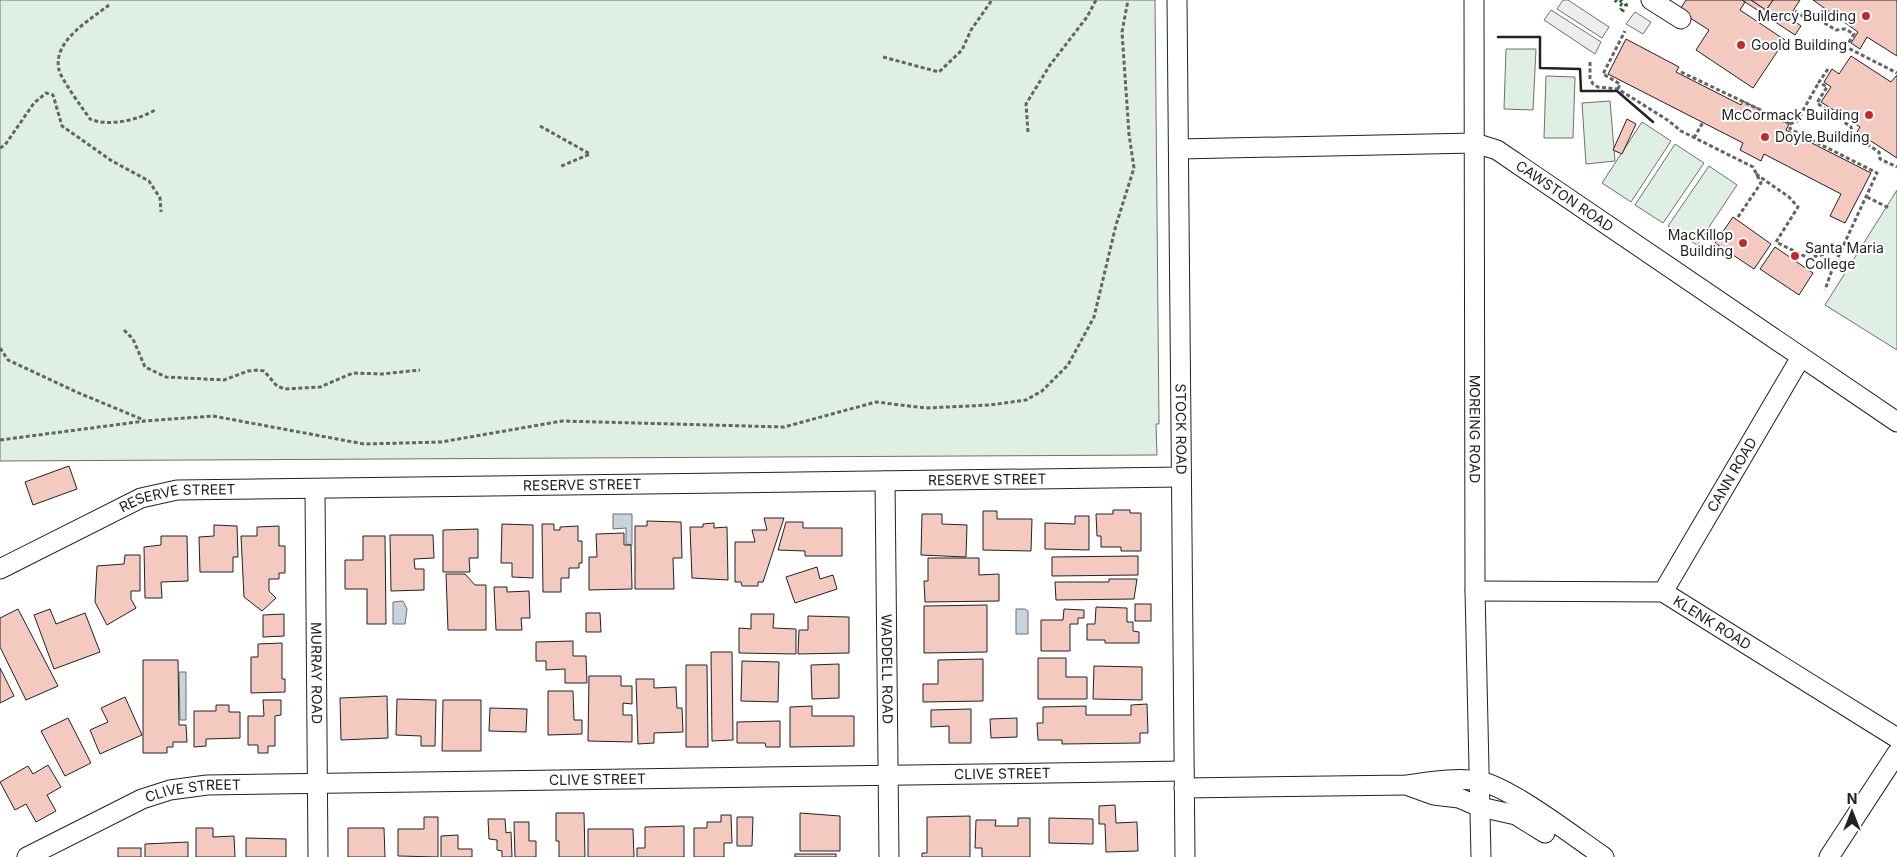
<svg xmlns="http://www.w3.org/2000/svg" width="1897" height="857" font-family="Inter,sans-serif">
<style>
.green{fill:#e0efe3;stroke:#6f6f6f}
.parking{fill:#ededed;stroke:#6f6f6f}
.water{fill:#c7d3dd;stroke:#6f6f6f}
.building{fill:#f3c9c0;stroke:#222}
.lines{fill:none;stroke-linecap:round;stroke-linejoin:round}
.minor-casing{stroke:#222;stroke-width:21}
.path{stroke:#646464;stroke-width:3;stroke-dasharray:4 2.5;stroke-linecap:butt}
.minor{stroke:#fff;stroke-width:19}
.hedge{stroke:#2f5e38;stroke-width:4;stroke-dasharray:2.5 4;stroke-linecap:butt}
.wall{stroke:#222;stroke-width:2.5}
.poi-dot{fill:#c62828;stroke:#fff;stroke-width:2}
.labels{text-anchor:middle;stroke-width:4;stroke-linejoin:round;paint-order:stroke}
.poi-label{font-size:14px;fill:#222;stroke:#fff;text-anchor:end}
.street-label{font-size:14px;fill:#222;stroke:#fff}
</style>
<rect width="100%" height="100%" fill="#fff"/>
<g class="green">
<path d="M0,0H1155L1159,424H1156L1157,455L0,461Z"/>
<path d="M1506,49H1536L1533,110L1504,109Z"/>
<path d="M1546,76L1575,77L1573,138H1544Z"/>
<path d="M1610,101L1615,161L1586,164L1582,103Z"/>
<path d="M1642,122L1671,141L1631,202L1602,183Z"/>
<path d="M1675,144L1704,163L1663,223L1635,205Z"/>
<path d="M1709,166L1737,185L1697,245L1668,226Z"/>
<path d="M1897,190V350L1825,305Z"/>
</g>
<g class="parking">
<path d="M1563,0H1568L1609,27L1602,38L1557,9Z"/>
<path d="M1551,10L1601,42L1595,54L1544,20Z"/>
<path d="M1635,12L1651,22L1643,34L1626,24Z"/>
</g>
<g class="water">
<path d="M613,514H632V545L626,544V528L613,529Z"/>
<path d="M403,601L407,609L405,624H393V602Z"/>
<path d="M1016,609H1025L1028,611V634H1016Z"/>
<path d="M179,672H186V720H180Z"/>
</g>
<g class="building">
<path d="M1686,0H1742L1745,2L1740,10L1785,40L1753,88L1696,50L1709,30L1679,11Z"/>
<path d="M1742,0H1751L1766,10L1773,0H1800L1789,17L1801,26L1795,35Z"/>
<path d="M1751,0H1773L1766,10Z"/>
<path d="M1813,0H1897V56L1867,37L1860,49L1851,43L1858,32Z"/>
<path d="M1626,39L1679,67L1676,72L1741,105L1743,101L1789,124L1786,130L1871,173L1845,223L1830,216L1841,194L1764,154L1761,161L1740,150L1743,143L1608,74Z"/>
<path d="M1851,56L1891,82L1897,75V158L1857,132L1860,127L1821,102L1831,87L1824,82L1832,69L1839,74Z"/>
<path d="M1627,119L1636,124L1622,154L1613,150Z"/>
<path d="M1733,217L1771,244L1754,269L1715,243Z"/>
<path d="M1775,247L1813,273L1799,295L1760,269Z"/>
<path d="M69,466L77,489L33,505L25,482Z"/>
<path d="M1113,510H1130V513H1141V551H1121V547H1101V536H1097L1096,514H1113Z"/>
<path d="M983,511H997V519H1032L1031,551L983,550Z"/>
<path d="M922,514H942V524L967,525L966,557L921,555Z"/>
<path d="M1075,516H1089V550L1045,549V523L1075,524Z"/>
<path d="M764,518H784L763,582H758V586H742L741,582H735V542H755L752,530H767Z"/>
<path d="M647,521L681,522L682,558H673L674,589H635V526H647Z"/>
<path d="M786,522H803V528H842V556H805V551L778,550Z"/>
<path d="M714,523V528L727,527L728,580L692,578L690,527H703V524Z"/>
<path d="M502,524L533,525V578L512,577V563H501Z"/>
<path d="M542,524H554V530H560V527L578,526V541H582V563H579V568H569V578H561V592H543Z"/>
<path d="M214,525L237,526L238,557H233V572H200L199,537L214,536Z"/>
<path d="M279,526V546H285V573H279V579H269V591L276,598L262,611L244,597L241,536H257V527Z"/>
<path d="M478,529V558H469L470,572H443V530Z"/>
<path d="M624,533V545H631L632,589L589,590V557H597L596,534Z"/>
<path d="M390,535H433L434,558L414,559L415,569H424V590L391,591Z"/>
<path d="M161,536H187L188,581L161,582L162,598H145L144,547L161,545Z"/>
<path d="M363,536H385L386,624H367V589H345V560H363Z"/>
<path d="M125,555H140V591H131V599L136,608L107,625L95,602L97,566L124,564Z"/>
<path d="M1138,556V575L1052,576V557Z"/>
<path d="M928,558H979V575L999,574V601L925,602L924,581H928Z"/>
<path d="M817,567L820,579L833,575L837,589L795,603L786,577Z"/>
<path d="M446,574H465L475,585H486V630H448Z"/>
<path d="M1109,579H1137L1134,599L1056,600L1055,582H1109Z"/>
<path d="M494,587H507V592L529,591L530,618H521L522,630H496Z"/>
<rect x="1135" y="604" width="16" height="17"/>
<path d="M987,605V652L924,653V606Z"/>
<path d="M1096,607L1127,608V622H1133V631L1139,632V643H1105V640H1087V624H1095Z"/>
<path d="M18,609L58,686L26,700L0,647V618Z"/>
<path d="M50,609L56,624L85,613L100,652L54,669L34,615Z"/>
<path d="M1064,609L1084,610V618H1078V624H1070V651H1041V620H1063Z"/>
<path d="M586,613H600L601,632H586Z"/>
<path d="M284,614V636L263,637V615Z"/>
<path d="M751,614H774L773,628L796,629V654L739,653V628L751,629Z"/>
<path d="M808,616L849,617V653L798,654L799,630H808Z"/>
<path d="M573,641V656H586L587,683H565V669L546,670V661H536V642Z"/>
<path d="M282,643V679H285V692L251,693V657H258V644Z"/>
<path d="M711,652H732L733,740L712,741Z"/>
<path d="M1038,658H1066V677H1087V699H1038Z"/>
<path d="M983,659V701L923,702V684H938V660Z"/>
<path d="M143,660H178L179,725H186L187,742H173V747H167V753H143Z"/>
<path d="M742,661L779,662L778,702L741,701Z"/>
<path d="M839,664V698L812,699L811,665Z"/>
<path d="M686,665H707L708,747H686Z"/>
<path d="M1094,666L1142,667V700L1093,699Z"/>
<path d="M0,668L14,696L0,703Z"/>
<path d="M589,676H621V686H632V704L623,703V715H632V742L588,741Z"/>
<path d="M636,679H654V688L676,687L677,708H682L683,732L654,733V743L638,744Z"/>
<path d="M548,691H573L574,720H582V734L548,735Z"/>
<path d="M387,696L388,738L341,740L340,698Z"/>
<path d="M125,697L142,735L100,754L90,730L108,722L101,708Z"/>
<path d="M397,699L436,700L435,746H421V736L396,735Z"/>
<path d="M263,700H281V715L275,716V746H268V753H258V745H248V716H264Z"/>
<path d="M443,700H481V751H442Z"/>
<path d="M1147,704L1148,733H1140V743L1062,744V740H1038L1037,723H1043V707L1086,706V715H1131V705Z"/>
<path d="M216,705H229V712H240V738L206,739V746L194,747V711H216Z"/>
<path d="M812,706V716H854V746L790,747V707Z"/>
<path d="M490,708L527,709L526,732L489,731Z"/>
<path d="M971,709V743H949V726L931,727V710Z"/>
<path d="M68,718L91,763L65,776L41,731Z"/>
<path d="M1017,718V737L991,738L990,719Z"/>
<path d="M780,721V747H766L765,743H737V722Z"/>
<path d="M48,765L61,787L47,795L56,811L36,822L26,804L15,810L0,782L28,766L33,774Z"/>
<path d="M1115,805L1116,823L1137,822L1138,851L1106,852L1105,824H1099V806Z"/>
<path d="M556,813H584L585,857H559V841H556Z"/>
<path d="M800,813L840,816V851H800Z"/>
<path d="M721,815H731L732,843H724V857H694V828H707V822H721Z"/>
<path d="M970,816V857H922V853H927V817Z"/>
<path d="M424,817H438V857L398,856V829H424Z"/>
<path d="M737,817H753L752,846H737Z"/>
<path d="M1018,818H1030V857H982V848H975L976,820H996L995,826H1018Z"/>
<path d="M1049,818L1093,819V844L1049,843Z"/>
<path d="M488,819H505L506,833L511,832L512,857H502V851L497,850V840L489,839Z"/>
<path d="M514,822H529V841H536V857H515Z"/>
<path d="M684,826V857H637V848H645V827Z"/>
<path d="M196,828H213V837L234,836L235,857H196Z"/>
<path d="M348,828H384L385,857H348Z"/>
<path d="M588,829H633L634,857H588Z"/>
<path d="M458,835V849H472V857H441V836Z"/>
<path d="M246,838L286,839V857H246Z"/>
<path d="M188,842V857H145V844Z"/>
<rect x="118" y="848" width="23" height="9"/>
<rect x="795" y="854" width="41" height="3"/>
</g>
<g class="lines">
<g class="minor-casing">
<g id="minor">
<path id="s1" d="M1177,0L1185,857"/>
<path id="s2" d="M1474,0L1475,591L1481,857"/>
<path d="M1651,0L1681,19"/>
<path id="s3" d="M1179,149L1475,143L1497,150L1897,422"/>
<path id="s4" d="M885,481L889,857"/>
<path id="s5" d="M315,489L318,857"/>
<path id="s6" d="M0,569L141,498L177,490L1181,477"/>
<path id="s7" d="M1475,591L1663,592L1897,738"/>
<path id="s8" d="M1663,592L1801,357"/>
<path d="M1409,786L1434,795L1459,798L1480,807L1516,815L1545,833"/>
<path d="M1184,788L1406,785C1429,782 1456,777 1479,781C1509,786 1576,838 1604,857"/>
<path id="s9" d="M27,857L142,799L170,790L207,785L1184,771"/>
<path d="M1829,857L1897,753"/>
</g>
</g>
<g class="path">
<path d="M109,5C90,20 52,41 59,70C61,79 83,109 90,119C108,127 139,120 155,110"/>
<path d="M1795,11L1804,17L1816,18L1836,30L1845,29L1854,34L1846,47L1897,73"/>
<path d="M883,57L939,72L962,50L971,30L992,0"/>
<path d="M1590,62V78L1593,84L1598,87L1618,89L1669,121L1681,131L1753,167L1761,183L1736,220"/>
<path d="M1828,69L1819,82L1827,87L1817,103L1851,127L1853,135L1879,152L1880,159L1897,167"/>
<path d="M1681,72L1790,124V129L1877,173L1832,270L1825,290"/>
<path d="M1618,89L1620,84L1603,74L1625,31"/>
<path d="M1790,124L1797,121L1819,82"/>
<path d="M540,126L590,154L559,167"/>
<path d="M1028,132L1026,104L1050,65L1087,17L1096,0"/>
<path d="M1694,138L1703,122"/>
<path d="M0,148L5,145L34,103L46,93L53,95L62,126L112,161L149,181L160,198L161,212"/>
<path d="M1756,174L1789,197L1798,207L1776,242L1808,258L1842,250"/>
<path d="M1867,197L1889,208"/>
<path d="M124,330L133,339L145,367L166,377L224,380L248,371L258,370L264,371L277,386L285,389L320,387L353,373L382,374L420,370"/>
<path d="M0,348L8,360L81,394L144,420"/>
<path d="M0,440L145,421L213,416L364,444L441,442L562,421L784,427L876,402L926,408L990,405L1026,400L1042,391L1068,365L1094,317L1116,225L1134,168L1129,134L1122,32L1128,0"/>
</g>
<use href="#minor" class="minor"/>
<g class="hedge">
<path d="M1615,0L1623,6L1621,10"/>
<path d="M1620,0L1626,5L1621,13L1620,12"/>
</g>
<path class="wall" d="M1498,37H1540V68L1580,69L1581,91H1617L1653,122"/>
</g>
<g class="poi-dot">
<circle cx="1866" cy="16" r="5"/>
<circle cx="1741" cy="45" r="5"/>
<circle cx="1869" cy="115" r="5"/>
<circle cx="1765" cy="137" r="5"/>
<circle cx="1743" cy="243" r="5"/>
<circle cx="1795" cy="256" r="5"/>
</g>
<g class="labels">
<g class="poi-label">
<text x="1856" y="21">Mercy Building</text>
<text x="1751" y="50" text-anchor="start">Goold Building</text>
<text x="1859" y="120">McCormack Building</text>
<text x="1775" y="142" text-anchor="start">Doyle Building</text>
<text x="1733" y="240">MacKillop<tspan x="1733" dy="16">Building</tspan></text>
<text x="1805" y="253" text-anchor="start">Santa Maria<tspan x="1805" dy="16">College</tspan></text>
</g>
<g class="street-label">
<text dy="5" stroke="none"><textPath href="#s3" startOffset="401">CAWSTON ROAD</textPath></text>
<text dy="5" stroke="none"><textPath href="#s1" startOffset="429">STOCK ROAD</textPath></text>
<text dy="5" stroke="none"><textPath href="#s2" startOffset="429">MOREING ROAD</textPath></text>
<text dy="5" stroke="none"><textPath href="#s8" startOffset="136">CANN ROAD</textPath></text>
<text dy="5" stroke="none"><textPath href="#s6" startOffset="1005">RESERVE STREET</textPath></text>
<text dy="5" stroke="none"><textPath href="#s6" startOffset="600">RESERVE STREET</textPath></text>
<text dy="5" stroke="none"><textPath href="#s6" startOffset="194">RESERVE STREET</textPath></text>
<text dy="5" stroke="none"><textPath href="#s7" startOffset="246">KLENK ROAD</textPath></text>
<text dy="5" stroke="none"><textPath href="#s4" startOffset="188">WADDELL ROAD</textPath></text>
<text dy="5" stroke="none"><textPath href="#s5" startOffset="184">MURRAY ROAD</textPath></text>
<text dy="5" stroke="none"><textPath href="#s9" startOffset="991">CLIVE STREET</textPath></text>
<text dy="5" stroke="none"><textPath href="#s9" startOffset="586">CLIVE STREET</textPath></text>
<text dy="5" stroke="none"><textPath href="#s9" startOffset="181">CLIVE STREET</textPath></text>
</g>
</g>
<g transform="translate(1852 812)" stroke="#ffffff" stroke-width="4" paint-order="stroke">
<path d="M0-4L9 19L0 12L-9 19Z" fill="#222222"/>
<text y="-8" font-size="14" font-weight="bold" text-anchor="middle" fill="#222222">N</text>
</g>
</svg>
